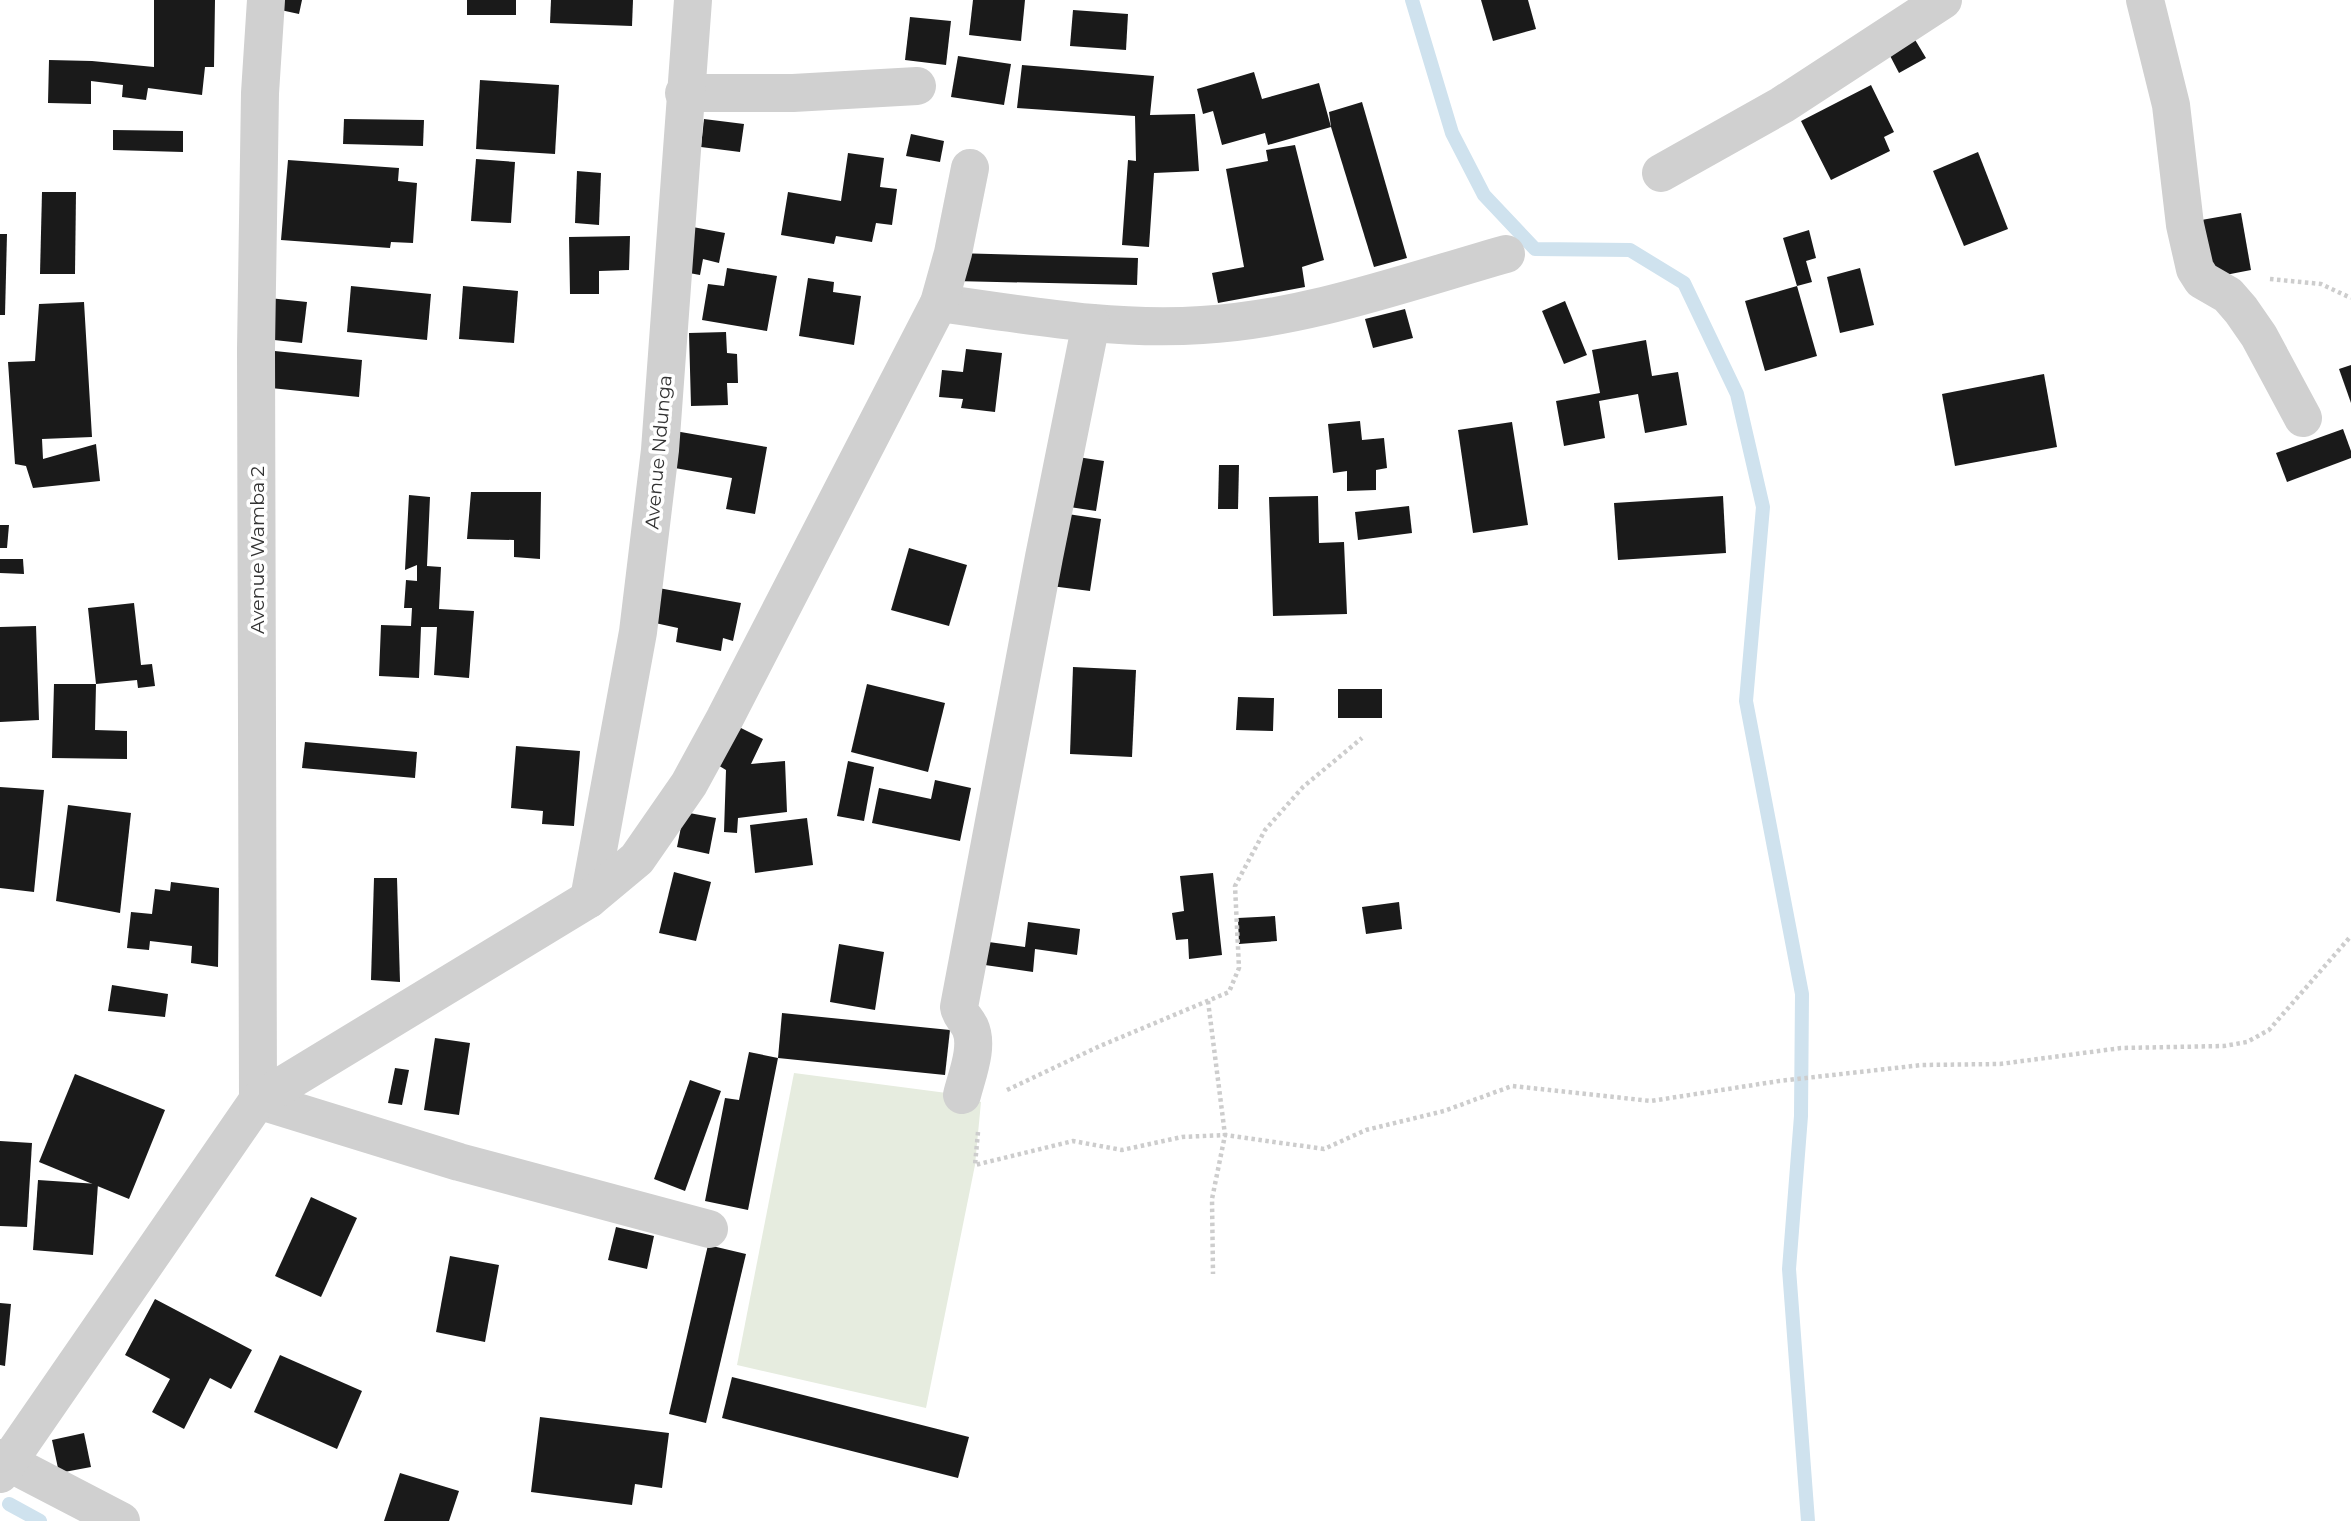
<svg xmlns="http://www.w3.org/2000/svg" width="2351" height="1521" font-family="Montserrat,sans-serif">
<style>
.green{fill:#e6ecdf}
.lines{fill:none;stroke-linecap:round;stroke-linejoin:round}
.stream{stroke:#cfe2ee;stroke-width:14}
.building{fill:#1a1a1a}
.path{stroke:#cdcdcd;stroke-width:4.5;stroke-dasharray:3.5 3.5;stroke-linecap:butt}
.minor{stroke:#d0d0d0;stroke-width:38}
.labels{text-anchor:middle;stroke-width:7;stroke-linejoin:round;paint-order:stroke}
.street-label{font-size:19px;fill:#333;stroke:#fff}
</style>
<rect width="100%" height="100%" fill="#fff"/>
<path class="green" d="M794,1073L962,1095L981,1102L975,1165L926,1408L737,1365Z"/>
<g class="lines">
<g class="stream">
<path d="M1412,0L1452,133L1484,195L1535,249L1630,250L1684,283L1737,394L1763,507L1746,701L1802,994L1801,1116L1789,1269L1808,1521"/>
<path d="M9,1504L40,1521"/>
</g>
</g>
<g class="building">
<path d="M154,0H215L214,67H205L202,95L148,88L146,100L122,97L123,85L91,81V104L48,103L49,60L92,61L154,67Z"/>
<path d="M278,0H302L299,14L276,9Z"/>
<rect x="467" y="0" width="49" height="15"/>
<path d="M551,0H633L632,26L550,23Z"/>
<path d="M973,0H1025L1021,41L969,35Z"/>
<path d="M1481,0H1528L1536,29L1493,41Z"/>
<path d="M1073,10L1128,14L1126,50L1070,46Z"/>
<path d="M910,17L951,21L946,65L905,60Z"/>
<path d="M1911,33L1926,58L1899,73L1886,48Z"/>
<path d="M958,56L1011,64L1004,105L951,97Z"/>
<path d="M1022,65L1154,76L1150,115L1195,114L1199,171L1154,173L1149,247L1122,245L1128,160L1136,161L1135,116L1017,108Z"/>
<path d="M1254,72L1262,99L1319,83L1331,127L1268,145L1265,133L1222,145L1213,111L1203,114L1197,89Z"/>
<path d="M480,80L559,85L555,154L476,149Z"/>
<path d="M1871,85L1894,132L1884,137L1890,151L1831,180L1801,121Z"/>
<path d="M1362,102L1407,258L1374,267L1331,127L1329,112Z"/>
<path d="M344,119L424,120L423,146L343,144Z"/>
<path d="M704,119L744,124L740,152L701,147Z"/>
<path d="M113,130L183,131V152L113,150Z"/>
<path d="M911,134L944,141L940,162L906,156Z"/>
<path d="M1295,145L1324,260L1302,267L1305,287L1218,303L1212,273L1244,267L1226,169L1268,161L1266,150Z"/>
<path d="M1978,152L2008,229L1964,246L1933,171Z"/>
<path d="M848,153L884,158L880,187L897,189L892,225L876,223L872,242L836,236L834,244L781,235L788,192L841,201Z"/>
<path d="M476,159L515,162L511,223L471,221Z"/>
<path d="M288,160L399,168L398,181L417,183L413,243L391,242L390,248L281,240Z"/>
<path d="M577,171L601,173L599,225L575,223Z"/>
<path d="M42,192H76L75,274H40Z"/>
<path d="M2241,213L2251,270L2215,277L2190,222Z"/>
<path d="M682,225L725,233L719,263L703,259L700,275L673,270Z"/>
<path d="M1809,230L1816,258L1806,261L1812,282L1797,286L1783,238Z"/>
<path d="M0,234H7L5,315H0Z"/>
<path d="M630,236L629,270L599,271V294H570L569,237Z"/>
<path d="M954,253L1138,258L1137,285L954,281Z"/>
<path d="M727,268L777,276L767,331L702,320L708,284L724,286Z"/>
<path d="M1860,268L1874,325L1840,333L1827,277Z"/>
<path d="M808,278L834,282L833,292L861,296L854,345L799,336Z"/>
<path d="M351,286L431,294L427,340L347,332Z"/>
<path d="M463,286L518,291L514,343L459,339Z"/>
<path d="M1797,286L1817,356L1765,371L1745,301Z"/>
<path d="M269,298L307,302L302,343L265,339Z"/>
<path d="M1565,301L1587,355L1564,364L1542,311Z"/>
<path d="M84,302L92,437L42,439L43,459L96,444L100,481L33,488L26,466L15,464L8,362L35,361L39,304Z"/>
<path d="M1405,309L1413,338L1373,348L1365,319Z"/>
<path d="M726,332L727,353L737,354L738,383H727L728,405L691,406L689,333Z"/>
<path d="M1646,340L1652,376L1678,372L1687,425L1645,433L1638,394L1599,401L1605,438L1564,446L1556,401L1600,393L1592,350Z"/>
<path d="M966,349L1002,353L995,412L961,408L963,399L939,397L942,370L963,372Z"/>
<path d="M265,350L362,360L359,397L261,387Z"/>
<path d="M2351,365V403L2339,369Z"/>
<path d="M2044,374L2057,447L1955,466L1942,394Z"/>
<path d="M1360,421L1362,440L1384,438L1387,468L1376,470V490L1347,491V471L1333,473L1328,424Z"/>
<path d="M1512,422L1528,525L1473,533L1458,430Z"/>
<path d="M2343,429L2351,451V458L2287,482L2276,453Z"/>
<path d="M675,431L767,447L755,514L726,509L732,478L669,467Z"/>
<path d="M1071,456L1104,461L1096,511L1063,506Z"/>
<path d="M1219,465H1239L1238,509H1218Z"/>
<path d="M471,492H541L540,559L514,557V540L467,539Z"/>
<path d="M409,495L430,497L427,566L441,567L439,609L474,611L469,678L434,675L437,627H421L419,678L379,676L381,625L411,626L412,608H404L406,580L417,581V565L405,570Z"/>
<path d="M1318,496L1319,543L1344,542L1347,614L1273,616L1269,497Z"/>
<path d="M1723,496L1726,553L1618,560L1614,503Z"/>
<path d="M1409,506L1412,533L1358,540L1355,512Z"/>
<path d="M1061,513L1101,519L1090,591L1051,586Z"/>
<path d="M0,525H9L7,548H0Z"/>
<path d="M909,548L967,565L949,626L891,610Z"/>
<path d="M0,559H23L24,574L0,573Z"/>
<path d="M653,587L741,603L733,641L723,638L721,651L676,642L678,628L646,621Z"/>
<path d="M134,603L141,665L152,664L155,686L138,688L137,680L96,684L88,608Z"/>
<path d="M36,626L39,720L0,722V627Z"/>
<path d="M1073,667L1136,670L1132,757L1070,754Z"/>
<path d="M54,684H96L95,730L127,731V759L52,758Z"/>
<path d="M867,684L945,703L928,772L851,752Z"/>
<rect x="1338" y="689" width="44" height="29"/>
<path d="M1238,697L1274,698L1273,731L1236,730Z"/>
<path d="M735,725L763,739L751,764L785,761L787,812L738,818L737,833L724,832L726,770L716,764Z"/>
<path d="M305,742L417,752L415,778L302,768Z"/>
<path d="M516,746L580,751L574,826L542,824L543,811L511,808Z"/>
<path d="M848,761L874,767L864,821L837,816Z"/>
<path d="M935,780L971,788L960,841L872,823L879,788L931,799Z"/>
<path d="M0,787L44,790L34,892L0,888Z"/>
<path d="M68,805L131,813L120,913L56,901Z"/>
<path d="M684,812L716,818L709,854L677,847Z"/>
<path d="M807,818L813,865L755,873L750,825Z"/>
<path d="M674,872L711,882L696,941L659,933Z"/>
<path d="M1213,873L1222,955L1189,959L1188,939L1176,940L1172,913L1184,911L1180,876Z"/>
<path d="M374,878H397L400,982L371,980Z"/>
<path d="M171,882L219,888L218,967L191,963L192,946L150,941L149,950L127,948L131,912L152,914L155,889L170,891Z"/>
<path d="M1399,902L1402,929L1366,934L1362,907Z"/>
<path d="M1275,916L1277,941L1239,944L1238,918Z"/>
<path d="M1028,922L1080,929L1077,955L1035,949L1033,972L971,963L974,940L1025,947Z"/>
<path d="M839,944L884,952L875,1010L830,1002Z"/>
<path d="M112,985L168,994L165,1017L108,1011Z"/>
<path d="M782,1013L950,1030L945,1075L778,1058Z"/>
<path d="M435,1038L470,1043L459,1115L424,1110Z"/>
<path d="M749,1052L778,1058L748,1210L705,1201L725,1098L739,1100Z"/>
<path d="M395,1068L409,1070L402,1105L388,1103Z"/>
<path d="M75,1074L165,1110L129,1199L39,1162Z"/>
<path d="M690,1080L721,1091L685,1191L654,1179Z"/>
<path d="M0,1141L32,1143L27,1227L0,1226Z"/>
<path d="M38,1180L98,1184L93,1255L33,1250Z"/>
<path d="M311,1197L357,1218L321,1297L275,1276Z"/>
<path d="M616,1227L654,1236L647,1269L608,1260Z"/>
<path d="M708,1245L746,1254L706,1423L669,1414Z"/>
<path d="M450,1256L499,1265L485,1342L436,1332Z"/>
<path d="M155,1299L252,1350L231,1389L210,1378L184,1429L152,1412L170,1379L125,1355Z"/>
<path d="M0,1303L11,1304L5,1366L0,1365Z"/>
<path d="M280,1355L362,1391L337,1449L254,1412Z"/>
<path d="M732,1377L969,1437L958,1478L722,1418Z"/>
<path d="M540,1417L669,1433L662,1488L635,1484L632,1505L531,1492Z"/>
<path d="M84,1433L91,1467L59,1473L52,1440Z"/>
<path d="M400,1473L459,1491L449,1521H384Z"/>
</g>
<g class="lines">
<g class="path">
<path d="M2270,279L2321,284L2351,298"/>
<path d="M1208,1001L1225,1135L1212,1199L1213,1274"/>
<path d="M1007,1090L1100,1046L1229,992L1239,968L1235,886L1265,830L1303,787L1362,738"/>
<path d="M978,1132L975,1165L1073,1141L1122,1150L1182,1137L1225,1135L1324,1149L1366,1130L1444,1111L1512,1086L1651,1101L1779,1081L1922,1065L2000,1064L2121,1048L2224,1046L2247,1042L2269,1030L2351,936"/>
</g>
<g class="minor">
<path d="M266,0L260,93L256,349L258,1100L459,1162L709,1229"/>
<path d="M2145,0L2171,105L2185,225L2195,269L2202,280L2228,295L2241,310L2259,336L2303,418"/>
<path d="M684,93H793L917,86"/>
<path d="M1661,173L1782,105L1943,0"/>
<path d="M939,303C1026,315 1114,331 1202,325C1306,319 1407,282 1506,254"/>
<path d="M589,899L638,632L660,450L693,0"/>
<path d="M962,1095C967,1075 979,1046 970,1027C966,1019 960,1015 959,1007L1044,557L1091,323"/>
<path d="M0,1458L121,1521"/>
<path d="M0,1474L258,1100L589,899L637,859L689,784L725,718L939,303L953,253L970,168"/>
</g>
</g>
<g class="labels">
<g class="street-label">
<text transform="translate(658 452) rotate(-85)" y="7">Avenue Ndunga</text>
<text transform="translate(257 550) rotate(-90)" y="7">Avenue Wamba 2</text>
</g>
</g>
</svg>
